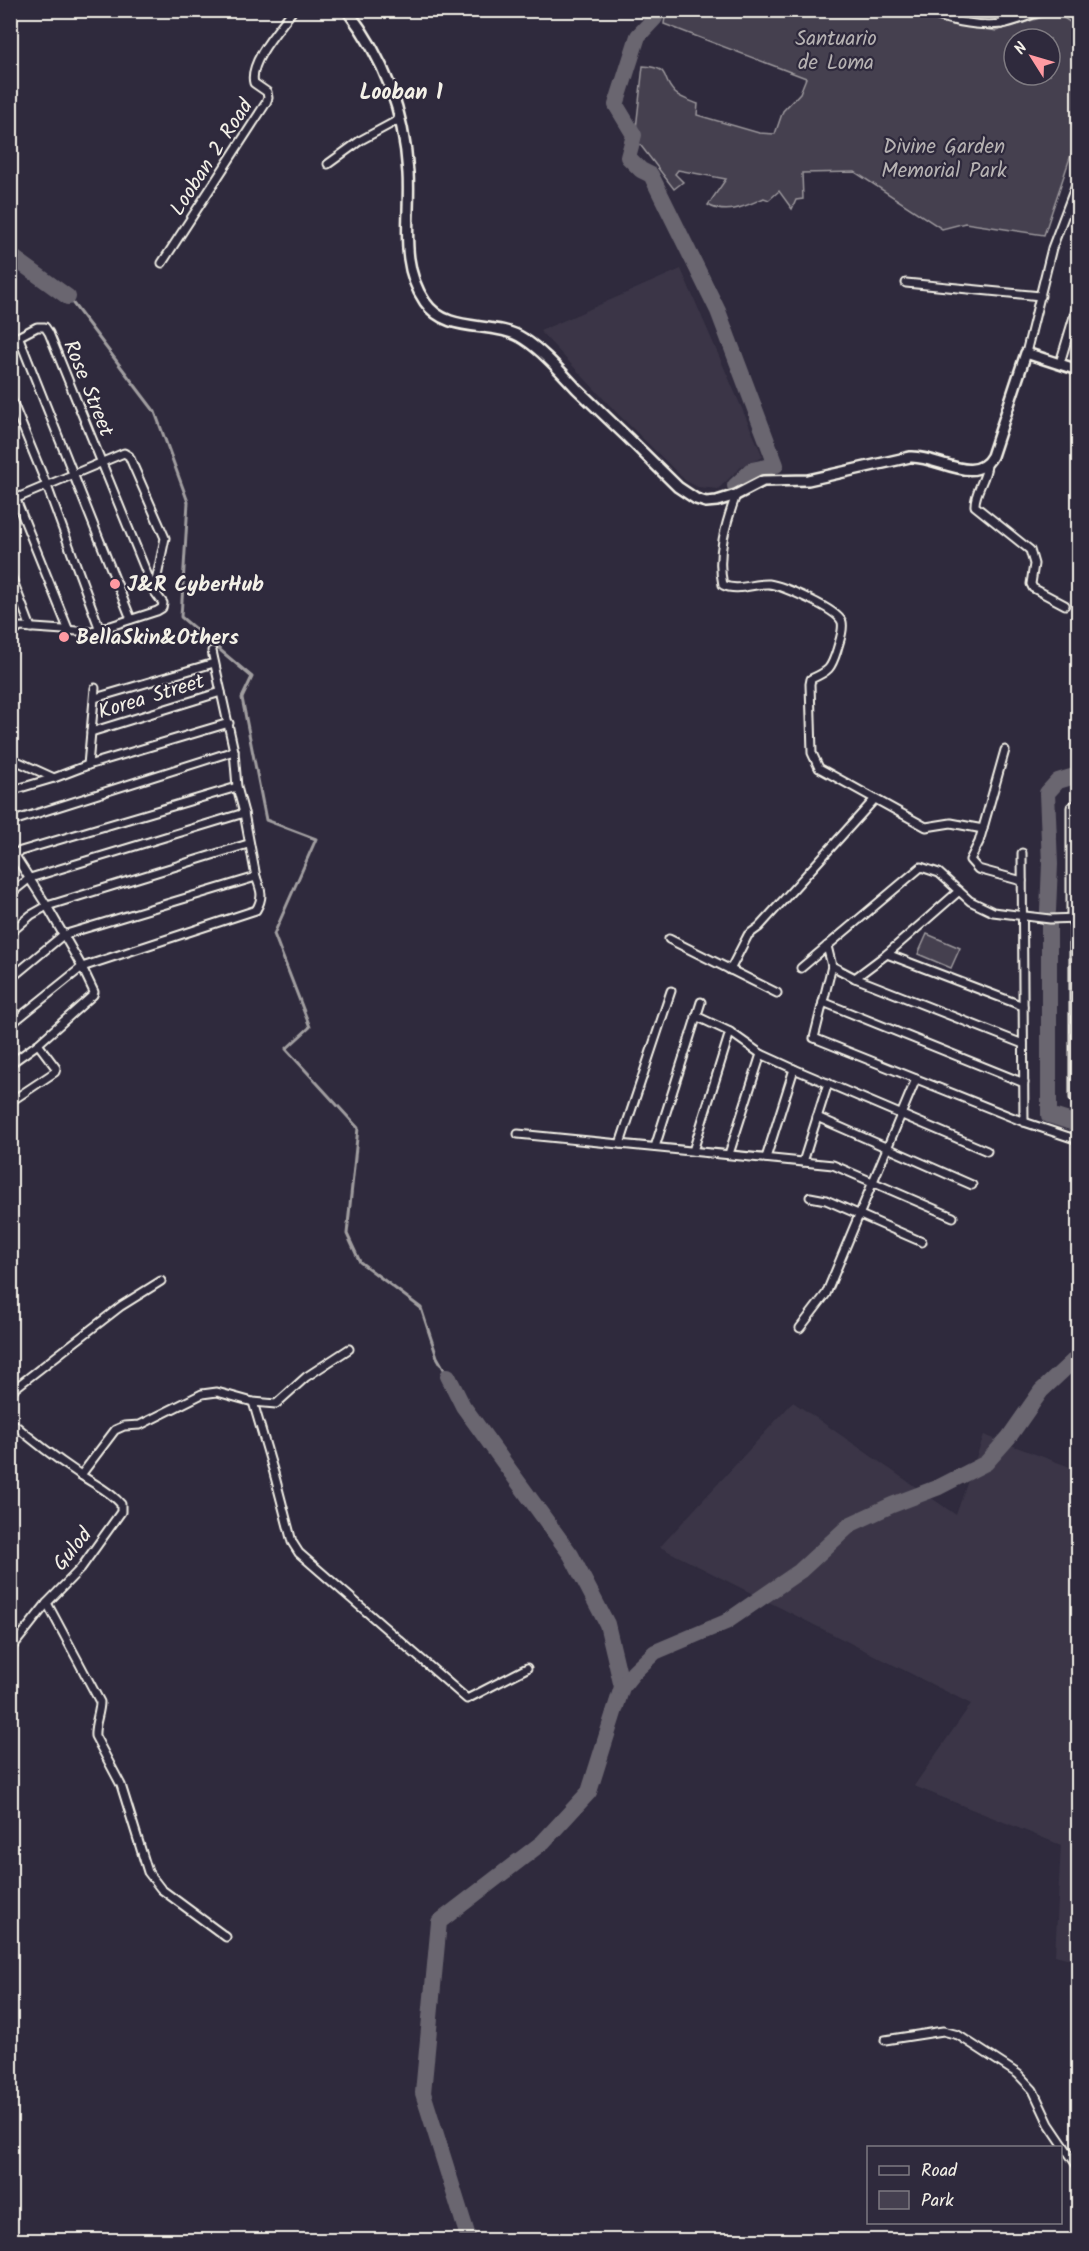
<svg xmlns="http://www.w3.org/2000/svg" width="1089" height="2251" font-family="Kalam,sans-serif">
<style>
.built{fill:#3b3647}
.green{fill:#454050;stroke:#9c989c;stroke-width:1.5;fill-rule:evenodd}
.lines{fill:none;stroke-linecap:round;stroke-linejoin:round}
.stream{stroke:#a19ea0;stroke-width:3}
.river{stroke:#6a6670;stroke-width:16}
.minor-casing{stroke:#f4f1e8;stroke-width:11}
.tertiary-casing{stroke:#f4f1e8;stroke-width:14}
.minor{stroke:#2f2a3d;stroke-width:7}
.tertiary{stroke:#2f2a3d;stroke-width:9}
.poi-dot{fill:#ff9aa2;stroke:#2f2a3d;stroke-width:2}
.labels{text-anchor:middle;stroke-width:4.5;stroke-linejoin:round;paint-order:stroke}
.park-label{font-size:21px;fill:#b7b3b3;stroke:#2f2a3d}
.street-label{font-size:21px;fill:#f4f1e8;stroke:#2f2a3d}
.poi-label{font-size:21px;font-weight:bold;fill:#f4f1e8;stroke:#2f2a3d;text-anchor:start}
.neighbourhood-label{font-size:22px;font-weight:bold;fill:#f4f1e8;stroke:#2f2a3d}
</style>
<rect width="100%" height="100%" fill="#2f2a3d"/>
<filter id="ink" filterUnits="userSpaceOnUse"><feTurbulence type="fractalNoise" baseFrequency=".0167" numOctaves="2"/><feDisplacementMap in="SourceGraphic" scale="12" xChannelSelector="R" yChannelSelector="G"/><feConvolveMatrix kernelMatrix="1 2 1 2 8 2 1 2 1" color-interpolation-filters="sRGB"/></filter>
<g filter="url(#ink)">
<g class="built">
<path d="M681,269L763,457L741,467L718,489L698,487L686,481L618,414L540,331Z"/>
<path d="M793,1402L956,1515L984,1435L1078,1470V1961L1055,1955L1061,1845L914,1786L971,1704L660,1547Z"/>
</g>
<g class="green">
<path d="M666,11H919L941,19L996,31L1056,13L1078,27V134L1044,235L965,223L942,229L855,172L802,173L803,199L796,200L792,209L779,191L769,200L764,198C746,206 727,216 708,205L726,179L678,170L675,174L683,182L674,189L635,138L643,66C673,68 659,77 675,93C680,98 691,101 698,104L697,115L759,133L775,134L783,111L800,93L806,78L664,24ZM1014,39H1050V75H1014Z"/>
<path d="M927,934L960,948L951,968L918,954Z"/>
</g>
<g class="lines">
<path class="stream" d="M68,297L155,412L188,502L181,617L252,677L242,698L266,820L316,839L274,934L310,1027L286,1049L358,1128L347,1234L360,1262L421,1308L437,1357L448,1376"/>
<g class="river">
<path d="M656,10L655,18L638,36L616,105L634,135L628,157L641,170L651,175L718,311L776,465L752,470L735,486"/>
<path d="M10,255L68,297"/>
<path d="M1048,911L1050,864L1047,793L1058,781L1078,775"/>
<path d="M1049,923V1115L1078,1124"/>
<path d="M448,1376L463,1406L571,1555L607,1624L622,1687L589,1792L543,1842L439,1922L423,2093L469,2240"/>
<path d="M622,1687L634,1672L655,1652L726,1622L800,1571L851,1524L892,1505L939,1487L986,1463L1009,1437L1041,1391L1072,1362L1078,1359"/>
</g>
<g class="minor-casing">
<g id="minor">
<path d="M921,10C945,20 976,27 1002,24C1015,22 1030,15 1043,10"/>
<path d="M956,20L960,10"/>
<path d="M1002,24L1007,10"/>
<path d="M328,164L361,140L400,119"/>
<path d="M162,263L266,103L268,98L267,92L254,83C248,62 281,27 293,10"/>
<path d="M906,283L1041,296"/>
<path d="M19,338L131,619"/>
<path d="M10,341L37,327H45L49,333L154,591L163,603L162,608L157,611L92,632L20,627L10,636"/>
<path d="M1026,353L1052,248L1078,180"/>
<path d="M1060,363L1078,303"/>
<path d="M10,396L47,486L100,630"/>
<path d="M987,465C986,479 974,493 975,506L1030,550L1034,564L1031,584L1033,588L1065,605"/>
<path d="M10,485L69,631"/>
<path d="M736,495C726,523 716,555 723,585C738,592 754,583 769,584C783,586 837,609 842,622C844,631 839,642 837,650C831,669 829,671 811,679L810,684L812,753L819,768L926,827L951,823L983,829"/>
<path d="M10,501L124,453L129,456L165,538L154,591"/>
<path d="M10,573L31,628"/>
<path d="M95,698L214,663"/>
<path d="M91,732L221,692"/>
<path d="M1005,750L979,842L970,860L978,869L1022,881"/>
<path d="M10,758L54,778"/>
<path d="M88,765L95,688"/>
<path d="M10,791L54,778L88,765L229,723"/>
<path d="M1078,803L1071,807V918L1074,926V1098L1078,1100"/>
<path d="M10,822L234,751"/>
<path d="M10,848L47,906L82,967L94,992L93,995L38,1044L10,1064"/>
<path d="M14,853L237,787"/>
<path d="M1022,853L1024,1122"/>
<path d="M10,894L30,878L244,813"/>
<path d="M10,933L31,915L47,906L248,844"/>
<path d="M669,939L777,993"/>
<path d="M827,946L832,966L814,1038L1024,1122L1078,1140"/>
<path d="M887,954L1023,1006"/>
<path d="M832,966L855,978L1023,1044"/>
<path d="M801,968L921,867L939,873L970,901L993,912L1050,919L1078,918"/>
<path d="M730,970L748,935L759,927L874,800"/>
<path d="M855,978L887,954L959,891"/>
<path d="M10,979L63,935L256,877L244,813L237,787L234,751L212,651"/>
<path d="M823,1002L1024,1083"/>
<path d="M696,1016L730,1032L761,1054L794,1069L987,1151"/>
<path d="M10,1025L82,967L256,910C264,897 261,890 256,877"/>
<path d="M10,1102L55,1072L56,1068L38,1044"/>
<path d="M817,1117L972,1185"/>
<path d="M518,1134L833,1165L953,1217"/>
<path d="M620,1144L671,991"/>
<path d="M655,1147L701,1002"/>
<path d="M693,1151L730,1032"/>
<path d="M729,1154L761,1054"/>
<path d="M766,1158L794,1069"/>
<path d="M803,1162L828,1083"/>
<path d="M810,1197L826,1200L922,1242"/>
<path d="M800,1328L826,1294L916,1079"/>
<path d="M10,1392L121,1306L161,1281"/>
<path d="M253,1402L274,1473L292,1542L299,1553L467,1699L527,1668"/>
<path d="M10,1421C32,1440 54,1457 78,1473C93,1484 109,1490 121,1504V1512L81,1568L47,1603L10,1650"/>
<path d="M81,1475L115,1430L124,1426L140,1425L202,1394L217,1392L253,1402L276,1404L306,1377L349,1349"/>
<path d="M47,1603L100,1702C100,1714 94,1724 95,1736L121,1785L148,1872L161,1889L226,1937"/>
<path d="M885,2040L943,2031L958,2035L1018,2074L1033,2090L1049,2124L1078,2167"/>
</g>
</g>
<g class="tertiary-casing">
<path id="tertiary" d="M347,10C385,60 404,111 408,173C411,217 398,263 425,302C448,336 494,319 524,339C544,352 561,372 577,389C611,421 645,454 678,487L696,499L706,502L717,501L736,495L763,481L808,480L910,457C937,455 975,487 992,456L1026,353L1078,370"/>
</g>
<use href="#minor" class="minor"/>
<use href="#tertiary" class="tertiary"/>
</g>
</g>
<g class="poi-dot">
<circle cx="115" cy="584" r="6"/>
<circle cx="64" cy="637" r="6"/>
</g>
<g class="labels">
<g class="park-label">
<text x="836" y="45">Santuario<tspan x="836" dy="24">de Loma</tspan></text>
<text x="944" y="153">Divine Garden<tspan x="944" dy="24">Memorial Park</tspan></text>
</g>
<g class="street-label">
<text transform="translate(211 157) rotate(-57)" y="7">Looban 2 Road</text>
<text transform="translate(89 388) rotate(68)" y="7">Rose Street</text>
<text transform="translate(151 696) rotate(-17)" y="7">Korea Street</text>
<text transform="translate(72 1549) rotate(-51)" y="7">Gulod</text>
</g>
<g class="poi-label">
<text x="127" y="591">J&amp;R CyberHub</text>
<text x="76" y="644">BellaSkin&amp;Others</text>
</g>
<g class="neighbourhood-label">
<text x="401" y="99">Looban 1</text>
</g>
</g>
<rect width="1089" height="2251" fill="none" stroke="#2f2a3d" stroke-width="36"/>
<rect x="18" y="18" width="1053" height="2215" fill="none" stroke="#f4f1e8" stroke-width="2" filter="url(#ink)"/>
<rect x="867" y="2146" width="195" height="78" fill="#2f2a3d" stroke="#7e7a81" stroke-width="1.5"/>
<rect x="879" y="2166" width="30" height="9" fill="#2f2a3d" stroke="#7e7a81" stroke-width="1.5"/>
<text x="921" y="2176" font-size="18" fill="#f4f1e8">Road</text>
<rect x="879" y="2191" width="30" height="18" fill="#454050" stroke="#7e7a81" stroke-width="1.5"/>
<text x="921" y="2206" font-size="18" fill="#f4f1e8">Park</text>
<g transform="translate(1032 57) rotate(307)"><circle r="28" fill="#2f2a3d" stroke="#7e7a81" stroke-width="1.5"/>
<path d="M0-4.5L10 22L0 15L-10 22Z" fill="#ff9aa2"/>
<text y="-9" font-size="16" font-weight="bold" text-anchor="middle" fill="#f4f1e8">N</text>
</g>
</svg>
